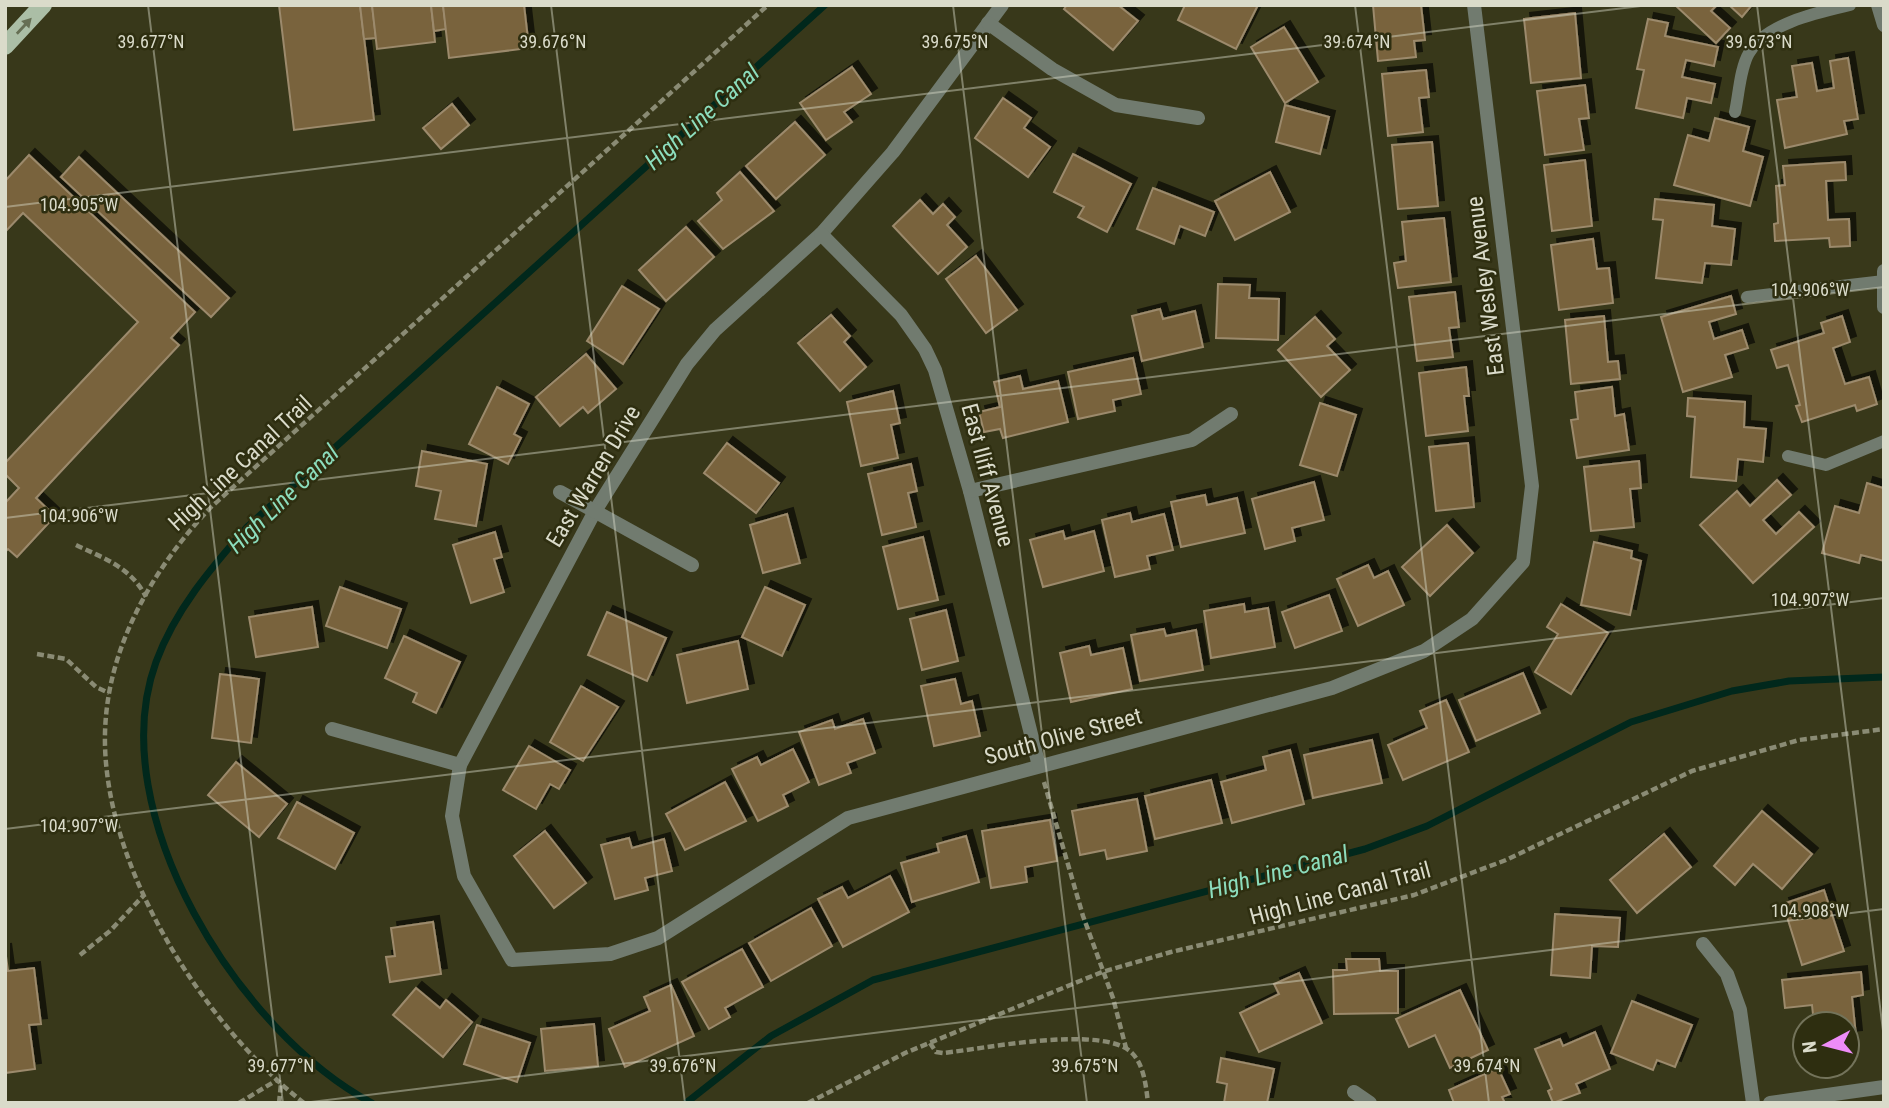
<svg xmlns="http://www.w3.org/2000/svg" width="1889" height="1108" font-family="'Roboto Condensed',sans-serif">
<style>
.lines{fill:none;stroke-linecap:round;stroke-linejoin:round}
.stream{stroke:#01281c;stroke-width:7}
.building{fill:#79633d;stroke:#9c8a6c;stroke-width:2;filter:url(#shadow)}
.path{stroke:#8a8b74;stroke-width:4.5;stroke-dasharray:7 3.5;stroke-linecap:butt}
.service{stroke:#717b6f;stroke-width:12}
.minor{stroke:#717b6f;stroke-width:14}
.primary{stroke:#abbea6;stroke-width:18}
.oneway{fill:#666f54}
.ticks{fill:none;stroke:#dadbca;stroke-width:2;stroke-opacity:0.45}
.labels{text-anchor:middle;stroke-width:5;stroke-linejoin:round;paint-order:stroke}
.street-label{font-size:23px;fill:#dadbca;stroke:#2e2e10}
.water-label{font-size:24px;font-style:italic;fill:#8cddbd;stroke:#2e2e10}
.ticks-label{font-size:18px;text-anchor:middle;fill:#dadbca;stroke:#2e2e10;stroke-width:5;stroke-linejoin:round;paint-order:stroke}
</style>
<defs>
<filter id="shadow"><feDropShadow dx="6" dy="-6" stdDeviation="0" flood-color="#0009"/></filter>
</defs>
<rect width="100%" height="100%" fill="#38381a"/>
<g class="lines">
<g class="stream">
<path d="M372,1103C240,1033 101,813 156,662C175,610 211,568 247,527L825,5"/>
<path d="M686,1103L771,1036L873,980L1365,849L1427,826L1631,722L1732,691L1789,681L1884,677"/>
</g>
</g>
<g class="building">
<path d="M279,5H360L374,120L294,130Z"/>
<path d="M360,5H372L376,38L364,39Z"/>
<path d="M372,5H431L435,42L377,49Z"/>
<path d="M431,5H443L446,29L434,31Z"/>
<path d="M443,5H524L529,48L449,58Z"/>
<path d="M1067,5H1118L1138,21L1113,50L1064,9Z"/>
<path d="M1185,5H1258L1236,49L1178,20Z"/>
<path d="M1373,5H1421L1425,40L1414,41L1416,57L1378,61Z"/>
<path d="M1675,5H1717L1711,11L1730,28L1716,43Z"/>
<path d="M1729,5H1752L1742,17Z"/>
<path d="M1575,13L1581,78L1531,83L1524,19Z"/>
<path d="M1648,19L1668,23L1665,36L1718,47L1714,66L1686,60L1682,77L1715,84L1711,103L1687,98L1683,118L1636,108L1644,70L1637,69Z"/>
<path d="M1284,27L1318,82L1285,103L1251,47Z"/>
<path d="M1848,58L1858,119L1844,121L1847,134L1785,148L1777,100L1797,97L1792,66L1812,63L1817,91L1834,88L1830,61Z"/>
<path d="M852,67L871,94L844,112L852,122L826,140L800,103Z"/>
<path d="M1426,70L1429,97L1419,98L1423,132L1388,136L1382,74Z"/>
<path d="M1585,85L1589,118L1579,119L1584,150L1545,155L1537,91Z"/>
<path d="M1003,98L1031,118L1024,128L1050,147L1028,177L975,138Z"/>
<path d="M452,104L469,125L441,149L423,128Z"/>
<path d="M1285,105L1329,117L1320,154L1276,142Z"/>
<path d="M1715,118L1749,127L1743,151L1763,157L1750,206L1674,185L1688,135L1709,141Z"/>
<path d="M795,122L825,155L776,199L746,166Z"/>
<path d="M1432,142L1438,206L1398,209L1392,145Z"/>
<path d="M1073,154L1131,184L1107,232L1078,217L1084,207L1054,192Z"/>
<path d="M29,155L195,312L171,338L179,345L36,498L55,516L17,557L8,549L5,552V503L19,488L5,474V463L138,322L23,213L5,232V181Z"/>
<path d="M79,157L229,298L211,317L61,177Z"/>
<path d="M1585,160L1592,226L1552,231L1544,165Z"/>
<path d="M1845,162L1846,180L1826,181L1828,220L1849,219L1850,246L1830,247L1829,238L1775,241L1774,224L1778,223L1776,186L1785,185L1783,166Z"/>
<path d="M740,172L774,211L723,249L698,221L722,200L717,193Z"/>
<path d="M1270,172L1290,212L1235,240L1215,201Z"/>
<path d="M1153,188L1214,212L1205,236L1180,226L1174,244L1137,229Z"/>
<path d="M1655,199L1714,205L1712,226L1735,229L1731,265L1705,263L1702,283L1656,278L1663,220L1653,219Z"/>
<path d="M920,200L933,214L943,204L955,217L947,225L967,247L938,274L893,226Z"/>
<path d="M1444,218L1451,282L1398,288L1394,263L1406,261L1402,222Z"/>
<path d="M686,227L714,257L666,301L639,270Z"/>
<path d="M1593,239L1597,269L1609,268L1613,303L1559,310L1551,245Z"/>
<path d="M976,256L1017,310L986,333L946,279Z"/>
<path d="M1218,284L1250,285L1249,298L1279,299L1278,340L1216,338Z"/>
<path d="M622,286L659,309L623,364L587,341Z"/>
<path d="M1455,292L1459,327L1449,328L1453,357L1417,361L1409,297Z"/>
<path d="M1731,296L1736,314L1709,322L1714,339L1742,330L1748,348L1725,355L1732,377L1683,392L1661,317Z"/>
<path d="M1160,309L1163,319L1195,311L1203,347L1142,361L1132,316Z"/>
<path d="M831,315L850,336L844,342L866,367L840,391L798,343Z"/>
<path d="M1604,316L1608,362L1618,361L1620,379L1571,384L1565,320Z"/>
<path d="M1842,316L1850,342L1833,348L1845,384L1869,377L1877,404L1857,411L1855,405L1802,422L1796,406L1800,405L1788,365L1777,368L1771,350L1824,333L1821,323Z"/>
<path d="M1315,317L1335,339L1327,346L1350,370L1321,397L1278,350Z"/>
<path d="M586,354L616,389L588,413L583,407L560,426L536,397Z"/>
<path d="M1133,358L1141,394L1113,400L1115,411L1078,419L1068,372Z"/>
<path d="M1466,367L1469,396H1464L1468,431L1426,436L1419,373Z"/>
<path d="M1020,376L1023,389L1058,381L1068,422L1003,438L1000,429L984,432L979,412L1000,407L994,382Z"/>
<path d="M497,387L529,404L514,434L521,438L508,464L469,444Z"/>
<path d="M1612,387L1615,416L1624,414L1629,450L1577,458L1571,420L1578,419L1575,392Z"/>
<path d="M893,391L900,423L891,425L898,458L861,466L847,402Z"/>
<path d="M1688,398L1745,402L1744,427L1766,429L1763,462L1738,459L1736,481L1691,477L1695,417L1687,416Z"/>
<path d="M1320,403L1356,415L1337,476L1300,465Z"/>
<path d="M727,443L779,483L756,513L704,473Z"/>
<path d="M1468,443L1474,507L1436,511L1429,447Z"/>
<path d="M422,451L487,464L476,526L435,519L441,491L416,486Z"/>
<path d="M1639,461L1641,488L1630,489L1634,527L1591,531L1584,467Z"/>
<path d="M911,464L917,491L908,493L916,527L882,535L868,474Z"/>
<path d="M1777,480L1791,495L1763,520L1776,534L1799,512L1814,527L1753,583L1700,525L1737,491L1750,506Z"/>
<path d="M1314,482L1324,520L1292,528L1295,541L1265,549L1252,499Z"/>
<path d="M1867,483L1883,488L1884,484V561L1861,555L1859,563L1822,553L1835,506L1859,513Z"/>
<path d="M1205,495L1207,505L1237,498L1245,533L1181,547L1171,502Z"/>
<path d="M1130,513L1132,522L1164,514L1173,550L1147,556L1150,569L1115,577L1102,520Z"/>
<path d="M787,514L800,563L763,573L750,525Z"/>
<path d="M1447,525L1473,553L1430,596L1402,567Z"/>
<path d="M1063,531L1065,539L1094,531L1104,571L1043,587L1030,540Z"/>
<path d="M495,532L502,557L494,559L504,592L471,603L453,545Z"/>
<path d="M923,537L938,600L898,609L883,547Z"/>
<path d="M1594,542L1632,551L1631,558L1641,561L1630,615L1581,605Z"/>
<path d="M1368,565L1374,578L1388,571L1404,605L1358,626L1337,579Z"/>
<path d="M340,587L401,609L387,648L326,626Z"/>
<path d="M765,587L805,605L782,656L742,637Z"/>
<path d="M1329,595L1342,631L1295,648L1282,612Z"/>
<path d="M1244,604L1245,612L1268,608L1275,647L1211,658L1204,611Z"/>
<path d="M1561,604L1608,633L1571,694L1535,672L1558,634L1547,627Z"/>
<path d="M312,607L318,647L256,657L249,617Z"/>
<path d="M946,610L958,661L922,670L910,619Z"/>
<path d="M607,612L666,638L647,681L588,655Z"/>
<path d="M1164,629L1166,636L1196,630L1203,670L1140,681L1131,635Z"/>
<path d="M404,636L460,662L436,713L413,702L417,693L385,678Z"/>
<path d="M738,641L748,689L687,703L677,655Z"/>
<path d="M1089,646L1091,655L1123,648L1132,689L1071,702L1060,653Z"/>
<path d="M1523,673L1540,713L1476,741L1459,700Z"/>
<path d="M220,674L259,679L251,743L212,738Z"/>
<path d="M955,679L961,704L972,701L980,736L934,746L921,686Z"/>
<path d="M581,686L618,707L583,761L550,742Z"/>
<path d="M1446,700L1469,752L1403,780L1388,745L1427,728L1420,711Z"/>
<path d="M863,719L875,753L847,763L851,773L819,785L799,732L832,720L835,729Z"/>
<path d="M1372,740L1382,783L1313,798L1304,755Z"/>
<path d="M529,746L570,770L559,789L550,784L536,809L503,790Z"/>
<path d="M793,749L809,782L783,795L788,806L758,821L732,769L757,757L761,765Z"/>
<path d="M1290,750L1304,804L1232,823L1221,782L1266,770L1263,757Z"/>
<path d="M236,762L287,804L259,837L208,795Z"/>
<path d="M1211,780L1222,823L1155,839L1145,796Z"/>
<path d="M725,782L746,821L685,850L666,814Z"/>
<path d="M1137,799L1147,851L1107,859L1105,850L1080,855L1072,811Z"/>
<path d="M297,802L354,833L335,869L278,838Z"/>
<path d="M1762,811L1812,854L1782,889L1753,864L1735,885L1714,866Z"/>
<path d="M1050,820L1057,861L1025,867L1027,882L991,888L982,831Z"/>
<path d="M545,831L586,883L554,908L514,856Z"/>
<path d="M1664,834L1691,867L1637,913L1610,880Z"/>
<path d="M966,836L979,882L912,902L901,863L939,852L937,844Z"/>
<path d="M629,838L632,848L664,839L672,871L645,878L648,890L615,899L601,845Z"/>
<path d="M890,876L909,912L843,947L818,899L842,887L848,898Z"/>
<path d="M1824,890L1844,951L1802,965L1783,904Z"/>
<path d="M811,908L832,946L771,981L749,943Z"/>
<path d="M1555,914L1620,918L1618,947L1592,946L1590,978L1551,975Z"/>
<path d="M433,922L441,974L390,982L386,957L395,956L391,928Z"/>
<path d="M5,949L8,971L34,968L41,1024L29,1025L35,1069L5,1073Z"/>
<path d="M742,949L763,987L725,1008L730,1017L709,1029L682,982Z"/>
<path d="M1346,959H1379L1380,971H1398V1013L1334,1014L1333,970H1347Z"/>
<path d="M1861,972L1863,995L1852,997L1856,1036L1847,1037V1024H1814L1812,1005L1785,1008L1782,980Z"/>
<path d="M1299,973L1322,1023L1259,1052L1240,1013L1279,994L1274,984Z"/>
<path d="M671,985L694,1036L625,1067L609,1029L650,1011L644,997Z"/>
<path d="M416,988L440,1008L446,1000L472,1022L443,1057L393,1015Z"/>
<path d="M1460,990L1488,1050L1450,1068L1435,1035L1409,1047L1396,1019Z"/>
<path d="M1632,1001L1692,1025L1675,1067L1657,1060L1653,1070L1611,1053Z"/>
<path d="M594,1024L598,1066L545,1071L541,1029Z"/>
<path d="M477,1025L530,1043L517,1082L464,1064Z"/>
<path d="M1595,1032L1610,1069L1576,1084L1580,1093L1553,1103L1548,1091L1552,1089L1535,1049L1560,1039L1563,1046Z"/>
<path d="M1221,1058L1274,1069L1267,1103H1224L1227,1084L1217,1082Z"/>
<path d="M1498,1068L1510,1094L1502,1097L1505,1103H1454L1449,1090Z"/>
</g>
<g class="lines">
<g class="path">
<path d="M76,545C103,558 131,567 146,597"/>
<path d="M37,654L66,659L96,687L109,693"/>
<path d="M1044,782L1083,916L1113,998L1126,1048"/>
<path d="M80,955L110,931L144,895"/>
<path d="M930,1043L936,1052L943,1053C983,1049 1103,1024 1132,1053C1144,1065 1146,1086 1148,1103"/>
<path d="M239,1103L277,1080"/>
<path d="M279,1103L281,1084"/>
<path d="M304,1103C200,1022 93,852 106,716C113,637 157,564 211,507L768,5"/>
<path d="M808,1103L905,1053L1102,972L1171,952L1414,895L1506,860L1692,771L1799,740L1884,729"/>
</g>
<g class="service">
<path d="M1735,112C1739,94 1740,68 1749,53C1766,23 1820,12 1850,5"/>
<path d="M1747,297L1884,281"/>
<path d="M1788,456L1826,465L1884,441"/>
</g>
<g class="minor">
<path d="M1002,5L893,152L821,234L715,330L687,364L595,511L460,765L452,816L464,876L512,960L610,954L658,938L848,818L1332,688L1424,651L1472,619L1523,562L1532,486L1474,5"/>
<path d="M1878,5L1884,25"/>
<path d="M988,23L1052,69L1116,105L1198,118"/>
<path d="M821,234L901,315L925,349L935,370L970,491L1039,766"/>
<path d="M1884,271V307"/>
<path d="M970,491L1192,440L1231,414"/>
<path d="M560,492L692,565"/>
<path d="M332,729L460,765"/>
<path d="M1703,944L1727,974L1740,1010L1753,1103"/>
<path d="M1354,1092L1370,1103"/>
<path d="M1770,1103L1884,1087"/>
</g>
<path class="primary" d="M5,46L43,5"/>
</g>
<defs><path id="oneway-solid" d="M-6-.8H1V-3.2L6.5 0L1 3.2V.8H-6Z" transform="scale(1.75)"/></defs>
<use class="oneway" href="#oneway-solid" transform="translate(24 26) rotate(-47)"/>
<path class="ticks" d="M148,5L283,1103M551,5L685,1103M953,5L1087,1103M1355,5L1489,1103M1757,5L1884,1039M5,207L1649,5M5,518L1884,287M5,829L1884,598M303,1103L1884,909"/>
<g class="labels">
<g class="street-label">
<text transform="translate(1485 286) rotate(-97)" y="8">East Wesley Avenue</text>
<text transform="translate(240 463) rotate(-43)" y="8">High Line Canal Trail</text>
<text transform="translate(988 475) rotate(75)" y="8">East Iliff Avenue</text>
<text transform="translate(593 476) rotate(-59)" y="8">East Warren Drive</text>
<text transform="translate(1063 736) rotate(-15)" y="8">South Olive Street</text>
<text transform="translate(1340 893) rotate(-15)" y="8">High Line Canal Trail</text>
</g>
<g class="water-label">
<text transform="translate(702 117) rotate(-42)" y="8">High Line Canal</text>
<text transform="translate(283 499) rotate(-44)" y="8">High Line Canal</text>
<text transform="translate(1278 872) rotate(-15)" y="8">High Line Canal</text>
</g>
</g>
<g class="ticks-label">
<text x="151" y="48">39.677°N</text>
<text x="553" y="48">39.676°N</text>
<text x="955" y="48">39.675°N</text>
<text x="1357" y="48">39.674°N</text>
<text x="1759" y="48">39.673°N</text>
<text x="79" y="211">104.905°W</text>
<text x="1810" y="296">104.906°W</text>
<text x="79" y="522">104.906°W</text>
<text x="1810" y="606">104.907°W</text>
<text x="79" y="832">104.907°W</text>
<text x="1810" y="917">104.908°W</text>
<text x="281" y="1072">39.677°N</text>
<text x="683" y="1072">39.676°N</text>
<text x="1085" y="1072">39.675°N</text>
<text x="1487" y="1072">39.674°N</text>
</g>
<rect width="1889" height="1108" fill="none" stroke="#dadbca" stroke-width="14"/>
<g transform="translate(1826 1045) rotate(263)"><circle r="33" fill="#2e2e10" stroke="#73735a" stroke-width="2"/>
<path d="M0-5L12 26L0 18L-12 26Z" fill="#ee8cf8"/>
<text y="-10" font-size="19" font-weight="bold" text-anchor="middle" fill="#dadbca">N</text>
</g>
</svg>
